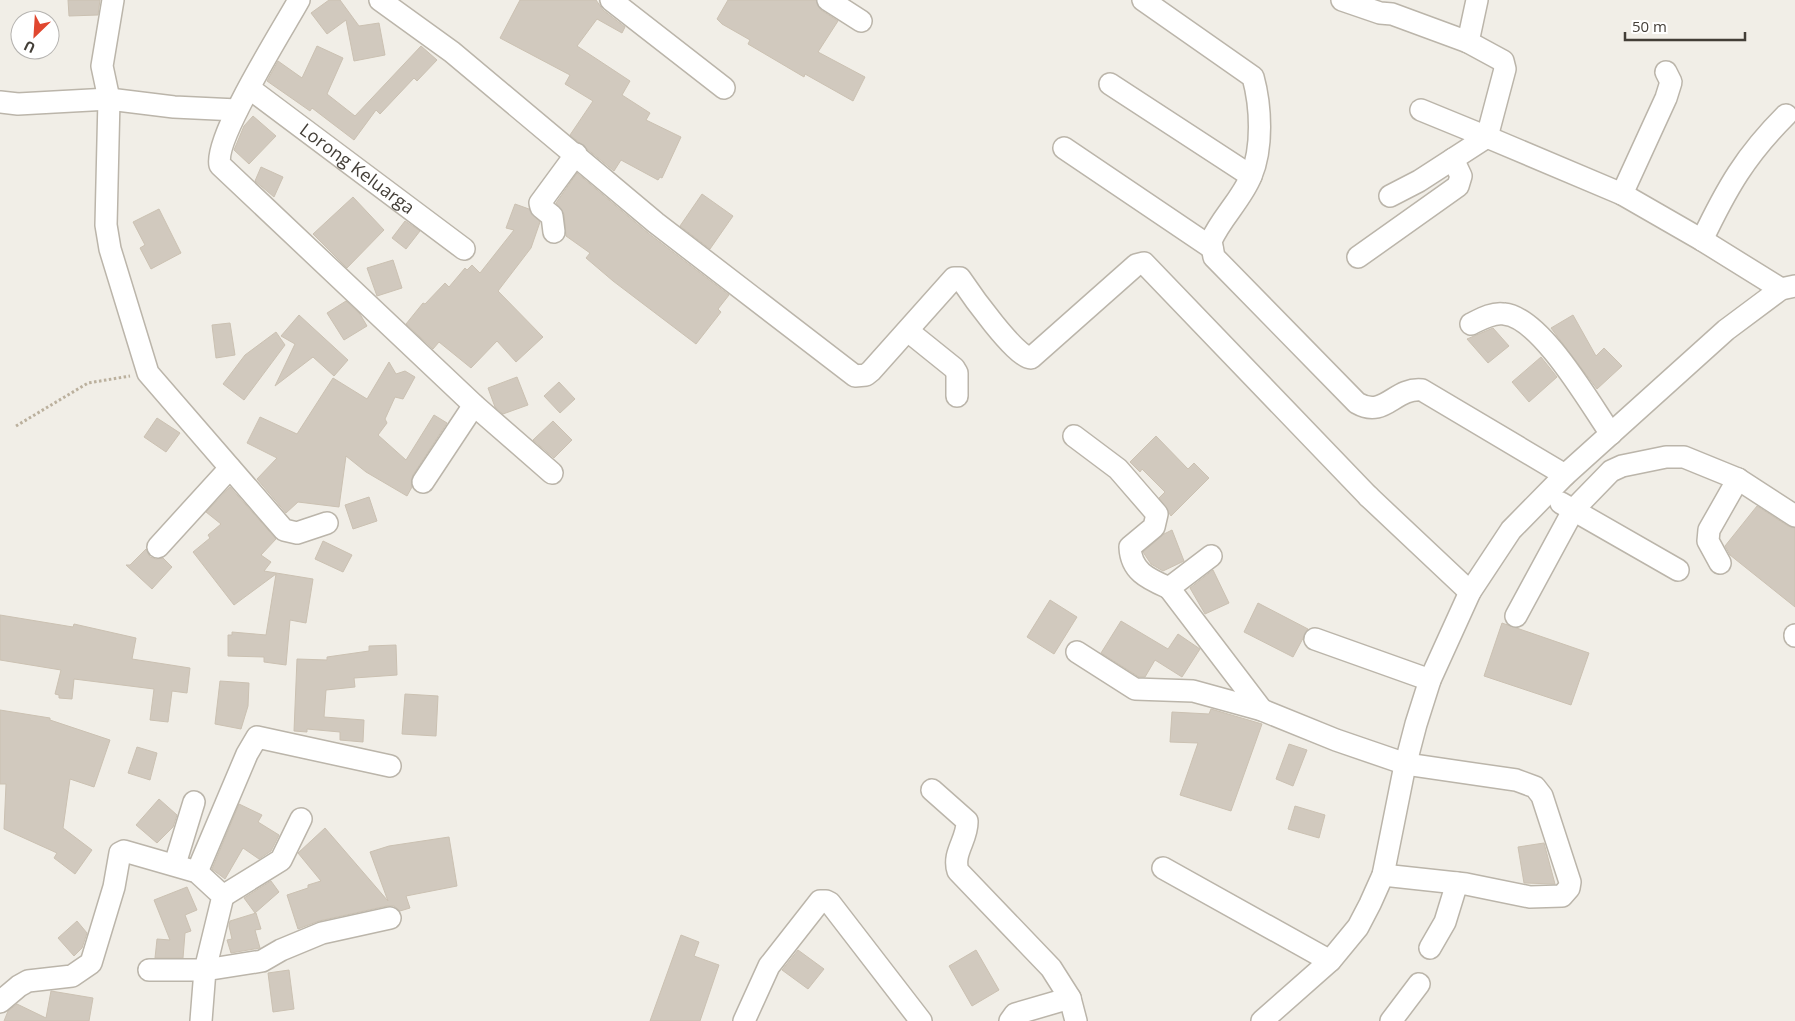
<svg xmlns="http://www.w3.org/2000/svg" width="1795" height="1021" font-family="'Open Sans',sans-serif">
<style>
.building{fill:#d1c9be;stroke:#cbc1b2}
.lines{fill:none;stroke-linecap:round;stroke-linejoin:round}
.minor-casing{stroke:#bbb5aa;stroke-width:24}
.path{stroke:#bbb09d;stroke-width:3;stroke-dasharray:2.5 2.5;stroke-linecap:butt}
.minor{stroke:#fff;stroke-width:21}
.labels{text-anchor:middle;stroke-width:4;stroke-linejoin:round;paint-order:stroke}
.street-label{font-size:18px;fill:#433e37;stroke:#fff}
</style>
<rect width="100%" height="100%" fill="#f1eee7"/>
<g class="building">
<path d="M68,0H100L98,15L69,16Z"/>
<path d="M329,0H340L359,26L379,23L385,55L354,61L346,20L327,34L311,13Z"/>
<path d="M520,0H596L603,10L625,27L622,33L597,19L577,46L630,81L622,95L650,113L646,120L681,137L662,178L660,177L658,180L621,160L614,171L570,135L593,101L565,84L570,75L500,38Z"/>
<path d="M728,0H816L821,10L838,21L818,52L865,77L853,101L805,74L804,77L748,44L750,40L722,24L717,19Z"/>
<path d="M317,46L343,58L327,94L355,116L421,46L437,60L417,81L414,78L380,114L376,110L354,140L312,108L310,111L267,81L278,61L302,78Z"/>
<path d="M253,116L276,136L249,164L234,150L244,126Z"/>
<path d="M261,167L283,177L274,197L255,181Z"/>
<path d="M577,173L648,233L729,295L718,309L721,312L696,344L613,281L586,258L590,253L566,236L564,214L556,203Z"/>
<path d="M702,194L733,216L710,249L680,226Z"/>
<path d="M353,197L384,230L347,268L313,234Z"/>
<path d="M515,204L529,209L540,222L531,248L498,291L543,337L516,362L497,341L471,368L439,342L433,349L406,324L423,303L425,304L445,283L449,287L465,268L467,270L472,265L480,273L514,230L506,228Z"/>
<path d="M159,209L181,253L151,269L140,248L145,245L133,222Z"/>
<path d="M405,221L420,231L406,249L392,238Z"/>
<path d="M393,260L402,288L377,296L367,268Z"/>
<path d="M346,301L360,314L367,326L344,340L327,313Z"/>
<path d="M299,315L348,360L334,376L313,357L275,386L295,344L281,336Z"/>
<path d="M1573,315L1596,356L1604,348L1622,366L1597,389L1551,328Z"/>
<path d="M230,323L235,355L216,358L212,325Z"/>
<path d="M1493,328L1509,346L1488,363L1467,339Z"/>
<path d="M276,332L285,345L244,400L223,384L245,355Z"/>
<path d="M1541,357L1557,377L1529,402L1512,382Z"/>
<path d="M389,362L396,374L405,371L415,377L403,399L395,397L385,419L387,423L378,435L406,460L434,415L447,423L413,475L412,487L407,496L366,472L346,456L339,507L298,502L286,513L257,479L277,458L247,443L260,417L297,434L333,378L367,399Z"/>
<path d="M517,377L528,405L503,414L495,407L488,388Z"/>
<path d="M559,382L575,399L560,413L544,396Z"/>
<path d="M157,418L180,433L166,452L144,437Z"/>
<path d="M553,421L572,440L554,458L533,440Z"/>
<path d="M1156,436L1188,469L1194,463L1209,478L1171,516L1159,498L1165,492L1142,469L1140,472L1130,462Z"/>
<path d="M230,487L276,539L261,555L271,562L264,571L313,579L306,623L290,620L286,665L264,662V657L228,656V635H232V632L266,635L276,574L234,605L193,552L210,538L208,535L221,524L206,512Z"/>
<path d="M369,497L377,521L353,529L345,505Z"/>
<path d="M1757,506L1788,526L1795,528V607L1730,555L1725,546Z"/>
<path d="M1172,530L1184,561L1163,571L1151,564L1143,552L1164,534Z"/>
<path d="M323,541L352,555L343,572L315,559Z"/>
<path d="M146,549L150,557L156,559L163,558L172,567L152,589L126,565H130Z"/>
<path d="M1213,570L1229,603L1205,614L1190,588Z"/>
<path d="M1050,600L1077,617L1054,654L1027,637Z"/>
<path d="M1258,603L1308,629L1293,657L1244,632Z"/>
<path d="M0,615L73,627L74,624L136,638L132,659L190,668L187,693L172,691L168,722L150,720L154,689L74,679L72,699L59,698V695L55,694L61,670L0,660Z"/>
<path d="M1121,621L1168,649L1178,634L1200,649L1182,677L1155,660L1145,677H1139L1101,653Z"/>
<path d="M1502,623L1589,653L1571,705L1484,676Z"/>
<path d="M396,645L397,675L354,678L355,687L326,690L324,717L364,720L363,742L340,740V732L307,729V732L294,731L297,659L327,660V657L369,651V646Z"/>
<path d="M220,681L249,683L248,706L241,729L215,724Z"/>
<path d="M405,694L438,696L436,736L402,734Z"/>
<path d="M1211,709L1262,724L1231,811L1180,795L1198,743L1170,742L1172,712L1209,714Z"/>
<path d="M0,710L50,718V720L110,740L94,787L70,779L63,828L92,850L75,874L54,858L57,853L4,829L6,784H0Z"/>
<path d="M1289,744L1307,750L1293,786L1276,779Z"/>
<path d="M137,747L157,753L150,780L128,773Z"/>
<path d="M159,799L177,815L173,827L157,843L136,825Z"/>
<path d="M239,804L262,815L258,822L279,835L271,851L259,859L243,848L225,879L212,869Z"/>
<path d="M1295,806L1325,815L1319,838L1288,829Z"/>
<path d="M325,828L388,901L370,852L389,846L449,837L457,886L406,896L410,908L400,911L394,906H387L319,921L298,929L287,895L308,888V885L321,881L298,853Z"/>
<path d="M1544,843L1555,884L1524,883L1518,847Z"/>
<path d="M271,881L279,892L255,913L244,898Z"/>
<path d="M187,887L197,910L185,915L191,931L185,933L183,958H155L157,939L170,940L154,900Z"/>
<path d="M256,913L261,929L255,930L260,948L231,953L227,940L232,939L229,926L230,921Z"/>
<path d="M77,921L87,933L82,948L74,956L58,938Z"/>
<path d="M681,935L699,942L694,956L719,965L700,1021H650Z"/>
<path d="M798,950L824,969L808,989L782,970Z"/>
<path d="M976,950L999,990L972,1006L949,966Z"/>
<path d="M289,970L294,1009L273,1012L268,973Z"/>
<path d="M51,991L93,998L89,1021H4L8,1011L17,1004L46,1018Z"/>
</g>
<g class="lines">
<g class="minor-casing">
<g id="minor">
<path d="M113,0L102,66L109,99L106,225L110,249L148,373L284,530L297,533L327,523"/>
<path d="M299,0C283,29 213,139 220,165L474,405L552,473"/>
<path d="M380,0L452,52L656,223L855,376L866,375L871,371L954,278H960C970,293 1016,358 1031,358L1136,265L1144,263L1369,497"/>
<path d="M611,0L724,88"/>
<path d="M828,0L861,21"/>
<path d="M1143,0L1253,77C1261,106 1263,148 1251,176C1242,199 1221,218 1211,241L1214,257L1357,403C1385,419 1394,387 1422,390L1565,475"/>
<path d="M1342,0L1380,13L1392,14L1468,42L1503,61L1505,69L1487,137L1421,110"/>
<path d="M1468,42L1477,0"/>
<path d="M1110,84L1251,176"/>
<path id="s1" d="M249,88L464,249"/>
<path d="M0,102L18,104L109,99L174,107L237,110"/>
<path d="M1064,148L1212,248"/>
<path d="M1622,194L1666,98L1671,82L1666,72"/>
<path d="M1390,196L1419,181L1487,137L1622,194L1702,240L1781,289"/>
<path d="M554,232L552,216L541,207L540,203L576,154"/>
<path d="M1702,240C1727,188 1745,156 1786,115"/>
<path d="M1358,257L1458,186L1461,176L1453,159"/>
<path d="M1471,324C1481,319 1493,312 1504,314C1541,317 1590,404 1611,434"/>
<path d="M908,331L954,368L957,373V396"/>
<path d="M1074,436L1118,469L1157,514L1154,527L1130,547C1131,572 1149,579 1169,588"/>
<path d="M423,482L474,405"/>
<path d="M1368,496L1470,592"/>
<path d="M1561,503L1678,570"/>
<path d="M158,547L230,468"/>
<path d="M1211,556L1169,588L1262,710"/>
<path d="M1720,563L1708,541L1709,530L1738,479"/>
<path d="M1516,616L1574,509L1611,471L1622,466L1666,457H1684L1738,479L1795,516"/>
<path d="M1795,636V635"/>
<path d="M1315,639L1430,680"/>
<path d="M1077,652L1135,689L1193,691L1262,710L1336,740L1406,764L1516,780L1535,787L1542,796L1570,882L1569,888L1562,896L1530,897L1466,884L1383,875"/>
<path d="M932,790L967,821C968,839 952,853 958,871L1051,968L1070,998L1076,1021"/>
<path d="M175,864L194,802"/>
<path d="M1163,868L1330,961"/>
<path d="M197,872L247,754L257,737L390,766"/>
<path d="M223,896L281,860L301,819"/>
<path d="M1430,948L1445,922L1457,883"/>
<path d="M0,1002L19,986L28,981L72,976L91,963L114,887L120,853L124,851L197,872L223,896L205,970H149"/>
<path d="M201,1021L205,970L262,961L281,950L322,933L390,918"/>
<path d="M744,1021L769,966L820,901H826L830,903L921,1021"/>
<path d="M1010,1021L1015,1014L1070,998"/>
<path d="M1262,1021L1330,961L1358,927L1370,904L1383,875L1404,770L1416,724L1430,680L1470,592L1511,530L1565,475L1726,330L1781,289L1795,286"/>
<path d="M1391,1021L1419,984"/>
</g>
</g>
<path class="path" d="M16,426L88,383L130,376"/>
<use href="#minor" class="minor"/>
</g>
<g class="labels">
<g class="street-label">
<text dy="6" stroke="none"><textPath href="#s1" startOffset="135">Lorong Keluarga</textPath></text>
</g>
</g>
<g transform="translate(35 35) rotate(205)"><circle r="24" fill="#ffffff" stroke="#b4b2af"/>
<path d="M0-4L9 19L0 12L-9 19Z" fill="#e0472f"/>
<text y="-8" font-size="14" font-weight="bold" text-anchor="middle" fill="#433e37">U</text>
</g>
<path d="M1625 32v8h120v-8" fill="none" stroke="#433e37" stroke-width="2.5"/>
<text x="1632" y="32" font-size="15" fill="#433e37" stroke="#ffffff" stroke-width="4" paint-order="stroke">50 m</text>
</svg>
